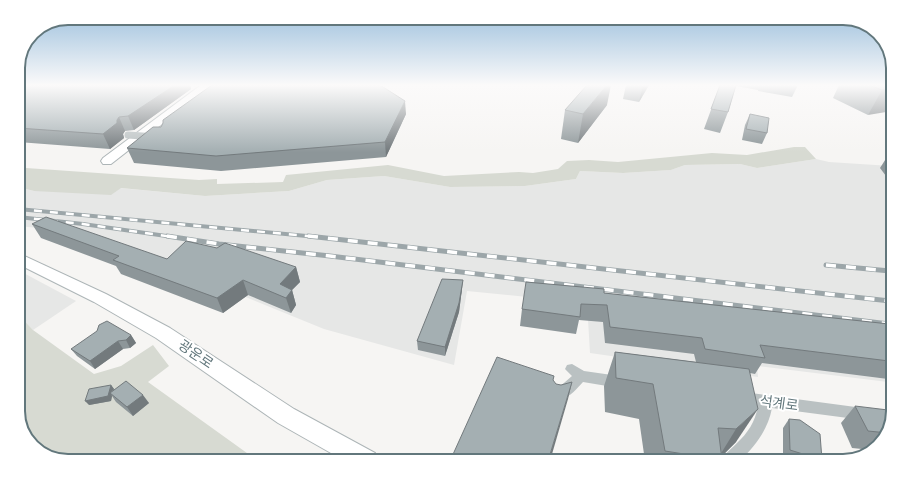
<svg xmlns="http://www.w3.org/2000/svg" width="911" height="479" font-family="'Roboto Condensed','Noto Sans KR',sans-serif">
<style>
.built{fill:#e6e7e6}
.green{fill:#d7dad2}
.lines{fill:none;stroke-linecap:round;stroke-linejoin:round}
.secondary-casing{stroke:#adb5b7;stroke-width:2}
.street{fill:#bac1c2;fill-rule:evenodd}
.secondary{fill:#fff;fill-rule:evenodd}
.rail-far1-casing{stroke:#9ca6a9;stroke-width:4}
.rail-casing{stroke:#9ca6a9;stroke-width:5}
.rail-far1{stroke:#fff;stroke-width:2.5;stroke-dasharray:8;stroke-linecap:butt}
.rail{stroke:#fff;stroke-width:3.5;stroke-dasharray:10;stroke-linecap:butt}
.street-bridge{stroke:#bac1c2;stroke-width:7}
.wall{fill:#8d9699}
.shaded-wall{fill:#737a7d}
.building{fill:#a4afb2;stroke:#737a7d}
.labels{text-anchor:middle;stroke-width:4;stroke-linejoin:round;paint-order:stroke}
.near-street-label{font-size:14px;fill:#62777c;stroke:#fff}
.rim{fill:none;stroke:#62777c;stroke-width:2}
</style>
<rect width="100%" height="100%" fill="#f6f5f3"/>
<g class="built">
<path d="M816,159L829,162L891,166L888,382L757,366L758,377L590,353L587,303L467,291L454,365L324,329L145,256L58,230L18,226V187L34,191L120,188L205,196L289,191L327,180L384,176L450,187L525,186L576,179L580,171L623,173L671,170L685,165L740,164L757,168Z"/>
<path d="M18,270L76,301L33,330L18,314Z"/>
</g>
<g class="green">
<path d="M794,147H805L816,159L757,168L740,164L685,165L671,170L623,173L580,171L576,179L525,186L450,187L384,176L327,180L289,191L205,196L121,188L111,195L34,191L18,187V166L26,168L199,180L217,179V184L283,182L286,175L388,165L444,176L519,172L533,173L558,169L567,161L589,160L618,162L712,153L747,155Z"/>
<path d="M18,314L33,330L94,374L121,366L153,345L169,366L148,382L258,461H68L46,456L26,439L18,415Z"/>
</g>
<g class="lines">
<g class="secondary-casing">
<g id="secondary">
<path d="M201,85H212L111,164H103L101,161L103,158Z"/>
<path d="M18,253L106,294L170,328L294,409L375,453L379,461H345L278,423L156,338L94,302L18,264Z"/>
</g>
</g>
<g class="street">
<path d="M572,364L584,371L619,376L624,378L626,382L624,386L619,388L583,382C576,389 568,401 557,397L555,393L557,389L572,376L565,369L567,365Z"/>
<path d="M744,392L863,408L868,409L870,414L868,419L863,420L772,408C768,430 755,446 740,461H721C724,454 730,450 736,444C748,433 755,422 758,406L739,402L737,398L739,394Z"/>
</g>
<use href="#secondary" class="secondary"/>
<g class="rail-far1-casing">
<g id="rail-far1">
<path d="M18,209L317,237"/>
<path d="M18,217L83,224L173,237"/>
</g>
</g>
<g class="rail-casing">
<g id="rail">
<path d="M167,236L219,244L330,256L889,324"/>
<path d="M308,236L890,301"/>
<path d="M826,265L890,271"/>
</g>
</g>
<use href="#rail-far1" class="rail-far1"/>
<use href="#rail" class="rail"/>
<path class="street-bridge" d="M128,135L156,137"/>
</g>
<g class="wall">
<path d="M18,85H190L191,89L134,130L125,131L123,134L124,138L110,149L18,142Z"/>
<path d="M555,85H564L562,86Z"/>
<path d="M626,85H649L639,102L623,99Z"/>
<path d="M720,85H798L792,97L758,91V90L736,86L728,112L720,133L704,129Z"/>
<path d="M839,85H893L868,115L833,98Z"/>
<path d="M607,105L578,143L561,139L565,110Z"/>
<path d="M406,114L386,157L221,171L134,163L127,148Z"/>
<path d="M750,114L767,133L762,144L742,140L745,125Z"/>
<path d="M887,157H892L891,180H889L880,168Z"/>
<path d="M32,224L167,259L296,267L300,282L292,290L296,305L291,313L248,295L223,313L121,274L116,266L41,238Z"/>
<path d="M462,289L459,312L445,356L418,350L417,341Z"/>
<path d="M604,293L889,324L888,379L762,363L755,374L750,373L736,442L721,457V461H645L639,419L605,412L604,386L615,352L696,362L694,354L605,343L603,322L579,320L576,334L520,326L522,309Z"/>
<path d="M131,335L136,343L130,348L123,349L95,369L77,356L71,349Z"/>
<path d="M111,385L114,389L149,403L133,416L116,402L112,396L111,401L89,405Z"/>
<path d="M855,406L888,433L872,450L852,448L841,423Z"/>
<path d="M789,419L822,460L821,461H791L783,458V428Z"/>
</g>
<g class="shaded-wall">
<path d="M175,85H190L191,89L134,130L128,116Z"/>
<path d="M607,85H611L607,105L578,143L583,114Z"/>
<path d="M643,85H649L639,102Z"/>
<path d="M893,89L892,111L868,115L882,90Z"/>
<path d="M405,101L406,114L386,157L385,142Z"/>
<path d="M119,117L125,131L123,134L124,138L110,149L103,134Z"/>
<path d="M296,267L300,282L292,290L296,305L291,313L286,298L280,284Z"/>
<path d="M243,280L248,295L223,313L217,298Z"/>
<path d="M463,280L462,289L459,312L445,356V347Z"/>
<path d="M131,335L136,343L130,348L126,340Z"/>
<path d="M118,341L123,349L95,369L90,361Z"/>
<path d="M572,382L568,399L550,461H548Z"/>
<path d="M111,385L114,389L110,393L112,396L111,401L89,405L85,401Z"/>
<path d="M143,395L149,403L133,416L127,407Z"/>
<path d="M758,409L736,442L718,460H717L736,429Z"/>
</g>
<g class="building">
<path d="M18,85H175L128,116L119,117L117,120V123L103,134L18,128Z"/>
<path d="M212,85H380L405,101L385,142L216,156L127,148L153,127H161L163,123V120Z"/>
<path d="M587,85H607L583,114L565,110Z"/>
<path d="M720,85H736L728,112L711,109Z"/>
<path d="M869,85H893V89L882,90Z"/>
<path d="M750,114L769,118L767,133L746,129Z"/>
<path d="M887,157H892V162Z"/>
<path d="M46,217L167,259L186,241L217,248L225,243L296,267L280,284L292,290L286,298L243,280L217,298L113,260L119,256L32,224Z"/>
<path d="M442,279L463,280L459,303L445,347L417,341Z"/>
<path d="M526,282L604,289V293L889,324V361L760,345L765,358L705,349L702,338L610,327L607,305L581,304L580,317L522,309Z"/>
<path d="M107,321L131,335L126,340L118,341L90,361L71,349L97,331L99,325Z"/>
<path d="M615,352L749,369L758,409L736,429L718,428L722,460L665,451L653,384L616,378Z"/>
<path d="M497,357L554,376L553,380L556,384L561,385L572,382L548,461H450Z"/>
<path d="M126,381L143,395L127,407L110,393Z"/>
<path d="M111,385L108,396L85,401L89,389Z"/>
<path d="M855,406L888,410V433L868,431Z"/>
<path d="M789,419L800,420L820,434L822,460L790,450Z"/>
</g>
<linearGradient id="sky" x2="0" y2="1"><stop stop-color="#93bada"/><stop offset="0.56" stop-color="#fbfafa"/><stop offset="1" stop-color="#fbfafa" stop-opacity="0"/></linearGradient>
<rect width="911" height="152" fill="url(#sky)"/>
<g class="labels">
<g class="near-street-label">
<text transform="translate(196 354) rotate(34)" y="5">광운로</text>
<text transform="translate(779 403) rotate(8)" y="5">석계로</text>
</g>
</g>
<path d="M0 0H911V479H0ZM68 25H843A43 43 0 0 1 886 68V411A43 43 0 0 1 843 454H68A43 43 0 0 1 25 411V68A43 43 0 0 1 68 25Z" fill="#fff" fill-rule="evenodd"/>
<path class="rim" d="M68 25H843A43 43 0 0 1 886 68V411A43 43 0 0 1 843 454H68A43 43 0 0 1 25 411V68A43 43 0 0 1 68 25Z"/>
</svg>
